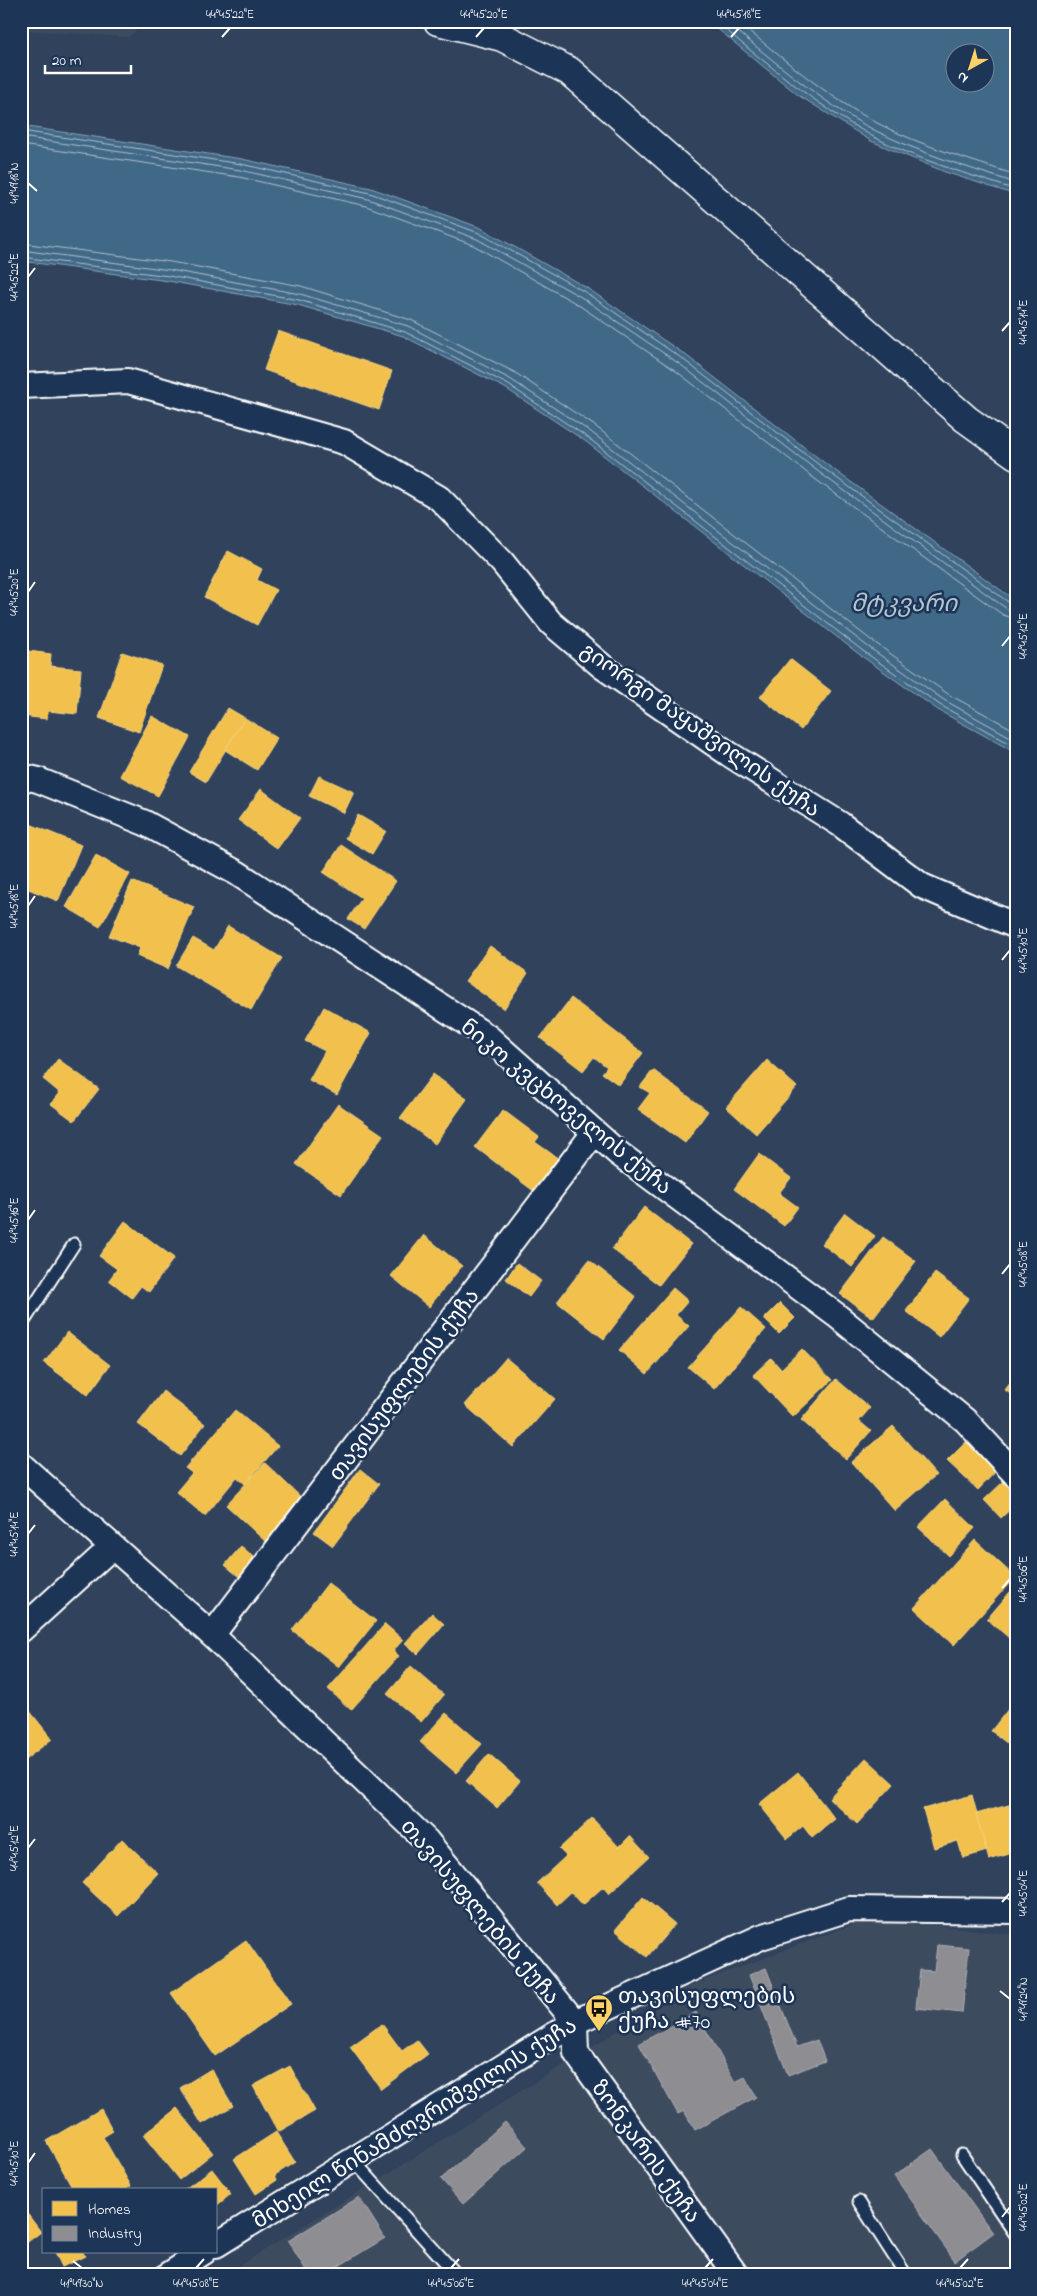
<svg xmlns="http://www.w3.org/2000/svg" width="1037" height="2296" font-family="'Indie Flower','Noto Sans Georgian',sans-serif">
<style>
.built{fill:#3d4b5f}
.water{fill:#406887;stroke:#8ca4b7;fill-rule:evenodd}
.homes{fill:#f2c14e;stroke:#f6d483}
.industry{fill:#8d8d92;stroke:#afafb3}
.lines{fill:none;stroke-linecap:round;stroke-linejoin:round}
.shore{stroke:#b3c3cf;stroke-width:1}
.lane-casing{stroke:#fff;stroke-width:15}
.street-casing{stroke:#fff;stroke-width:28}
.secondary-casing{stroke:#fff;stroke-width:31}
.lane{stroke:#1d3557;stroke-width:11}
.street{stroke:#1d3557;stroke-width:24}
.secondary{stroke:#1d3557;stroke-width:28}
.ticks{fill:none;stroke:#fff;stroke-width:2}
.labels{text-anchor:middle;stroke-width:5;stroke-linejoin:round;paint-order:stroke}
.street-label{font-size:22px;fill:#fff;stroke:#1d3557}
.poi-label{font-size:22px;fill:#fff;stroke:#1d3557;text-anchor:start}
.water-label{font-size:24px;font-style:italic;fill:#b3c3cf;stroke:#1d3557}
.neatline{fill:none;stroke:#fff;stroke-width:2}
.ticks-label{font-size:12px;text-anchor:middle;fill:#fff}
</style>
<rect width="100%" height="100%" fill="#30425c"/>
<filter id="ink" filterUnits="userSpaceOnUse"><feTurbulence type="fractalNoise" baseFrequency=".02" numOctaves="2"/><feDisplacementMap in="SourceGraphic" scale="10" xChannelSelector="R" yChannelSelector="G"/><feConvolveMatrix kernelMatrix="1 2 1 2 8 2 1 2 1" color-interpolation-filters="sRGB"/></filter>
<g filter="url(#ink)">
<g class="built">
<path d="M21,21H146L129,37L21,30Z"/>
<path d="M873,1917L1016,1935V2275H224L692,1985Z"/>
</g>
<g class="water">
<path d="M708,21H1016V195L945,172L871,141L798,95ZM954,52H984V82H954Z"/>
<path d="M21,126L242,159L371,188L481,228L587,288L687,356L826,464L1016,601V753L938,710L860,655L585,441L505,388L403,336L298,305L168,281L21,261Z"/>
</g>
<g class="homes">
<path d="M278,331L392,371L379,410L264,370Z"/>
<path d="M228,551L262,569L257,580L276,590L257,625L204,597Z"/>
<path d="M21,650L51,654L50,666L81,669L77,714L48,711L47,719L21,716Z"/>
<path d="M122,652L162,665L139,732L99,718Z"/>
<path d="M790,659L831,691L801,730L760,697Z"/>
<path d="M228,708L245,718L206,782L189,772Z"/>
<path d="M152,716L190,737L158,796L120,776Z"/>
<path d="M245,718L277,738L257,770L225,750Z"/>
<path d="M319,776L354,792L344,813L309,796Z"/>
<path d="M261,789L300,818L277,849L238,820Z"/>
<path d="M358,815L386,831L372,854L345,838Z"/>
<path d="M30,824L81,845L58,901L21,886V845Z"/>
<path d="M341,845L396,881L364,929L348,919L362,898L323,872Z"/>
<path d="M96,855L130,874L100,927L66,907Z"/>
<path d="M132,881L194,907L168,969L137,956L140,948L109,936Z"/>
<path d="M228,926L282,958L251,1010L176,966L193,938L214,950Z"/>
<path d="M490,946L528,973L504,1009L465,981Z"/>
<path d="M571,998L643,1053L619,1085L602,1073L607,1067L594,1057L583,1071L540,1038Z"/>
<path d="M324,1007L371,1033L337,1095L309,1080L325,1051L305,1041Z"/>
<path d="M58,1059L99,1089L74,1121L51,1104L60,1093L43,1079Z"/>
<path d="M767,1060L797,1087L756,1134L726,1107Z"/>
<path d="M653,1070L708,1111L685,1143L638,1109L650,1093L640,1087Z"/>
<path d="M433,1074L467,1099L435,1144L400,1118Z"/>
<path d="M338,1104L383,1135L341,1195L296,1164Z"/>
<path d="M503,1110L539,1137L535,1142L559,1159L535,1192L475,1147Z"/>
<path d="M759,1154L791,1178L779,1193L798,1207L784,1226L734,1189Z"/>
<path d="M644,1207L691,1244L659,1285L612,1249Z"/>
<path d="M845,1213L875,1236L852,1267L822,1244Z"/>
<path d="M125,1221L174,1258L149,1292L141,1286L132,1298L109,1280L117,1269L99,1256Z"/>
<path d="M424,1235L462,1266L429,1307L391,1276Z"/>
<path d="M883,1237L916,1261L873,1318L840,1294Z"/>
<path d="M589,1260L636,1297L604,1339L557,1302Z"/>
<path d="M517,1263L541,1281L529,1297L506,1279Z"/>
<path d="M935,1273L969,1298L939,1337L906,1311Z"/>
<path d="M673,1288L688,1301L676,1315L689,1326L647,1374L619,1350Z"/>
<path d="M780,1303L795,1318L779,1334L764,1319Z"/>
<path d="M741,1307L766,1329L714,1389L688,1367Z"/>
<path d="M67,1332L110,1365L88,1395L44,1363Z"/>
<path d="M802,1349L832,1380L793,1417L753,1375L771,1358L781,1369Z"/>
<path d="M506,1358L555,1399L513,1447L465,1405Z"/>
<path d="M1016,1375V1398L1005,1390Z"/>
<path d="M836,1379L870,1408L859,1421L871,1431L846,1459L801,1420Z"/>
<path d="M163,1391L205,1424L180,1456L138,1424Z"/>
<path d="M235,1410L278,1446L245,1484L237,1477L205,1516L176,1492L192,1473L185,1468Z"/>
<path d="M893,1426L936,1475L895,1511L851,1462Z"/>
<path d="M968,1440L999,1468L978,1490L947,1461Z"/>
<path d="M265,1463L306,1502L267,1543L226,1505Z"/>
<path d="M360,1469L379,1484L333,1546L314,1532Z"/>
<path d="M1004,1481L1016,1493V1504L1001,1518L984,1500Z"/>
<path d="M945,1499L975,1528L949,1556L918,1527Z"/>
<path d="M975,1540L1015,1577L954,1645L914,1608Z"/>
<path d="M241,1546L260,1562L244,1581L225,1565Z"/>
<path d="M328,1583L376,1621L339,1667L292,1630Z"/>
<path d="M1016,1585V1644L987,1619Z"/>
<path d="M432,1613L444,1624L418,1654L405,1643Z"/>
<path d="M385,1624L403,1640L393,1651L399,1656L351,1710L328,1689Z"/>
<path d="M411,1666L444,1695L421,1722L387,1694Z"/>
<path d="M1016,1699V1750L991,1731Z"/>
<path d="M21,1700L52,1739L21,1763Z"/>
<path d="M446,1713L482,1744L456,1773L420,1742Z"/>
<path d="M489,1754L520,1781L497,1808L466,1781Z"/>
<path d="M866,1758L894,1784L857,1824L829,1798Z"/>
<path d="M798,1772L835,1819L812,1838L803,1826L787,1839L759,1804Z"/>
<path d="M972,1795L987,1851L963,1858L958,1841L934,1848L923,1809Z"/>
<path d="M1016,1803V1852L989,1860L976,1814Z"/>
<path d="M592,1818L619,1847L630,1836L649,1857L609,1894L603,1887L583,1905L571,1892L557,1905L537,1883L566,1856L559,1849Z"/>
<path d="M122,1839L158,1873L118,1916L82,1883Z"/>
<path d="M643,1897L675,1924L647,1957L615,1930Z"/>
<path d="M246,1940L291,2004L215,2056L171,1993Z"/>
<path d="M382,2024L402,2051L417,2040L428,2054L381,2089L350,2047Z"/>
<path d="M290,2066L315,2111L278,2132L253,2086Z"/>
<path d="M211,2069L233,2106L202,2124L180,2088Z"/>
<path d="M177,2108L213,2153L179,2180L143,2135Z"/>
<path d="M101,2109L113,2131L103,2137L131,2186L125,2190H74L46,2141Z"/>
<path d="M276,2132L295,2162L275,2175L277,2180L256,2194L234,2159Z"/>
<path d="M212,2169L231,2194L216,2206V2190L185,2189Z"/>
<path d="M23,2208L41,2232L21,2247V2209Z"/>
<path d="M55,2252H83L85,2256L62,2267Z"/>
</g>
<g class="industry">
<path d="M937,1945L969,1948L962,2013L916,2008L920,1970L934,1971Z"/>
<path d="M766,1968L797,2047L817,2040L825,2061L788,2075L749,1975Z"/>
<path d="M696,2012L735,2082L745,2077L756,2097L695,2130L684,2111L678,2114L639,2044Z"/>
<path d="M505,2122L527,2147L463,2204L441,2179Z"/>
<path d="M932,2149L993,2233L955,2261L894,2176Z"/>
<path d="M359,2197L385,2238L324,2275H309L288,2241Z"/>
</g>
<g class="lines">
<g class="shore">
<path d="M715,21C765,62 815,105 872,136C917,160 968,174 1016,190"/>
<path d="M725,21C773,60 821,103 876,131C920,153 969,168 1016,183"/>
<path d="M737,21C782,58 827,97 879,124C922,146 970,160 1016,175"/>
<path d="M21,131L241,164L370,193L479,233L585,292L684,360L823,468L1011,604L1016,605"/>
<path d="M21,137L240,170L368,199L477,239L581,297L681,365L820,473L1007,609L1016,611"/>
<path d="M21,145L239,177L366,206L473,245L577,304L676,371L815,479L1003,615L1016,619"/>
<path d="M21,243L171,262L301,286L411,320L514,372L595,426L871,640L948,694L1016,731"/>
<path d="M21,250L170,270L300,294L408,326L510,379L591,432L867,646L944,700L1016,740"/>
<path d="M21,257L169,276L299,300L405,332L507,384L587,437L863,651L940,705L1016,747"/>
</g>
<g class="lane-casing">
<g id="lane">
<path d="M21,1326L74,1244"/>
<path d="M962,2155L1016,2235"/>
<path d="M353,2160L457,2275"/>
<path d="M859,2202L906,2275"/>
</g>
</g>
<g class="street-casing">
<g id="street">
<path d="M21,386L128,381L344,442L439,498L502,562L551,623L603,667L729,754L840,824L922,886L1016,926"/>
<path d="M21,776L38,780L145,823L237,873L488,1037L618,1153L836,1315L966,1421L1016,1475"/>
<path d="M21,1465L212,1635L427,1841L575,2022"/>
<path d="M21,1630L112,1547"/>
<path d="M212,1635L594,1133"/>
<path d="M575,2022L576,2053L736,2275"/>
<path d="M216,2245L575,2022L761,1937L849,1909L1016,1911"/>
<path d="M168,2275L204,2252"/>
</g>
</g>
<g class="secondary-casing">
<path id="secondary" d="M438,21L502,37L569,71L966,419L1016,455"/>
</g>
<use href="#lane" class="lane"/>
<use href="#street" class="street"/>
<use href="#secondary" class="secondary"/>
</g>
</g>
<path class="ticks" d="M222,37L230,28M476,37L484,28M731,37L739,28M28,183L37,191M28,277L35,268M1002,331L1010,322M28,592L35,582M1002,646L1010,636M28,906L35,896M1002,960L1010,950M28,1220L35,1210M1002,1274L1010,1264M28,1534L35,1525M1002,1588L1010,1579M28,1848L35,1839M1002,1902L1010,1893M1000,1991L1010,1999M28,2163L35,2153M1002,2217L1010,2207M73,2261L82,2268M196,2268L204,2259M451,2268L459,2259M705,2268L713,2259M960,2268L968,2259"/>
<defs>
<g id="bus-pin" transform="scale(1.4375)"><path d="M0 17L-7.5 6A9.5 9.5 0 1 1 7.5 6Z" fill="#ffd166" stroke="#1d3557"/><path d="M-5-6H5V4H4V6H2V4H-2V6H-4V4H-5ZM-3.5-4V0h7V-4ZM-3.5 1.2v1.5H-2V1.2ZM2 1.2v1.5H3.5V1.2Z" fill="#111"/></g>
</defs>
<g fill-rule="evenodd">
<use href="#bus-pin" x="599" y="2008"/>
</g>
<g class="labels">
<g class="street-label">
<text transform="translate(701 729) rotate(35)" y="8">გიორგი მაყაშვილის ქუჩა</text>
<text transform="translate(567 1106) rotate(39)" y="8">ნიკო კვცხოველის ქუჩა</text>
<text transform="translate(403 1384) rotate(-53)" y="8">თავისუფლების ქუჩა</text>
<text transform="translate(481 1911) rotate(50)" y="8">თავისუფლების ქუჩა</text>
<text transform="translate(414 2122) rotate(-32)" y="8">მიხეილ წინამძღვრიშვილის ქუჩა</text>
<text transform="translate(647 2151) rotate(54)" y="8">ზონკარის ქუჩა</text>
</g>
<g class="poi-label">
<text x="618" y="2003">თავისუფლების<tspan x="618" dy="25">ქუჩა #70</tspan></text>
</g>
<g class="water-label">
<text x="904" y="611">მტკვარი</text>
</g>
</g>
<rect width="1037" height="2296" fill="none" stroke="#1d3557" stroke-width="55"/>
<rect x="42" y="2188" width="175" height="65" fill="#1d3557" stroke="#77869a"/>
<rect x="52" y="2201" width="25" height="15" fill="#f2c14e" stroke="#77869a"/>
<text x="88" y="2214" font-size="15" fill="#ffffff">Homes</text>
<rect x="52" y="2226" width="25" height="15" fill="#8d8d92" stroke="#77869a"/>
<text x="88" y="2238" font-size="15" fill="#ffffff">Industry</text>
<g transform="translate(970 68) rotate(219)"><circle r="24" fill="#1d3557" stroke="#77869a"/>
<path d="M0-4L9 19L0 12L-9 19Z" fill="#ffd166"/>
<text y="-8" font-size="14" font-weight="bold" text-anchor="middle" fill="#ffffff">N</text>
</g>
<path d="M45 65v8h86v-8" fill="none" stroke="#ffffff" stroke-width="2.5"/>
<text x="52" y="65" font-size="15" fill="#ffffff" stroke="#1d3557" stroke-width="4" paint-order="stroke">20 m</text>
<rect x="28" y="28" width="982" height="2240" class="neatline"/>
<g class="ticks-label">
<text x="230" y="18">44°45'22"E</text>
<text x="484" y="18">44°45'20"E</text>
<text x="739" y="18">44°45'18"E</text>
<text transform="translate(14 183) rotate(-90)" y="4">41°49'18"N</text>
<text transform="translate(14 277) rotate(-90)" y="4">44°45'22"E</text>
<text transform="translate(1023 322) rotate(-90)" y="4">44°45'14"E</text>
<text transform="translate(14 592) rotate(-90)" y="4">44°45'20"E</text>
<text transform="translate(1023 636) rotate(-90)" y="4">44°45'12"E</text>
<text transform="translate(14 906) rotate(-90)" y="4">44°45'18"E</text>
<text transform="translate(1023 950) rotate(-90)" y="4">44°45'10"E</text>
<text transform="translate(14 1220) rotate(-90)" y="4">44°45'16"E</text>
<text transform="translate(1023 1264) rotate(-90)" y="4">44°45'08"E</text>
<text transform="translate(14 1534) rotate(-90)" y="4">44°45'14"E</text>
<text transform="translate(1023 1579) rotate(-90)" y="4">44°45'06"E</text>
<text transform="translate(14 1848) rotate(-90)" y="4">44°45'12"E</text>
<text transform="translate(1023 1893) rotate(-90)" y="4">44°45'04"E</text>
<text transform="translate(1023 1999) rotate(-90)" y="4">41°49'24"N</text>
<text transform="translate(14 2163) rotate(-90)" y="4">44°45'10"E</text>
<text transform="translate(1023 2207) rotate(-90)" y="4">44°45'02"E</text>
<text x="82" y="2287">41°49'30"N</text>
<text x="196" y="2287">44°45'08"E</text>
<text x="451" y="2287">44°45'06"E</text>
<text x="705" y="2287">44°45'04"E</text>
<text x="960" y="2287">44°45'02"E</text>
</g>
</svg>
